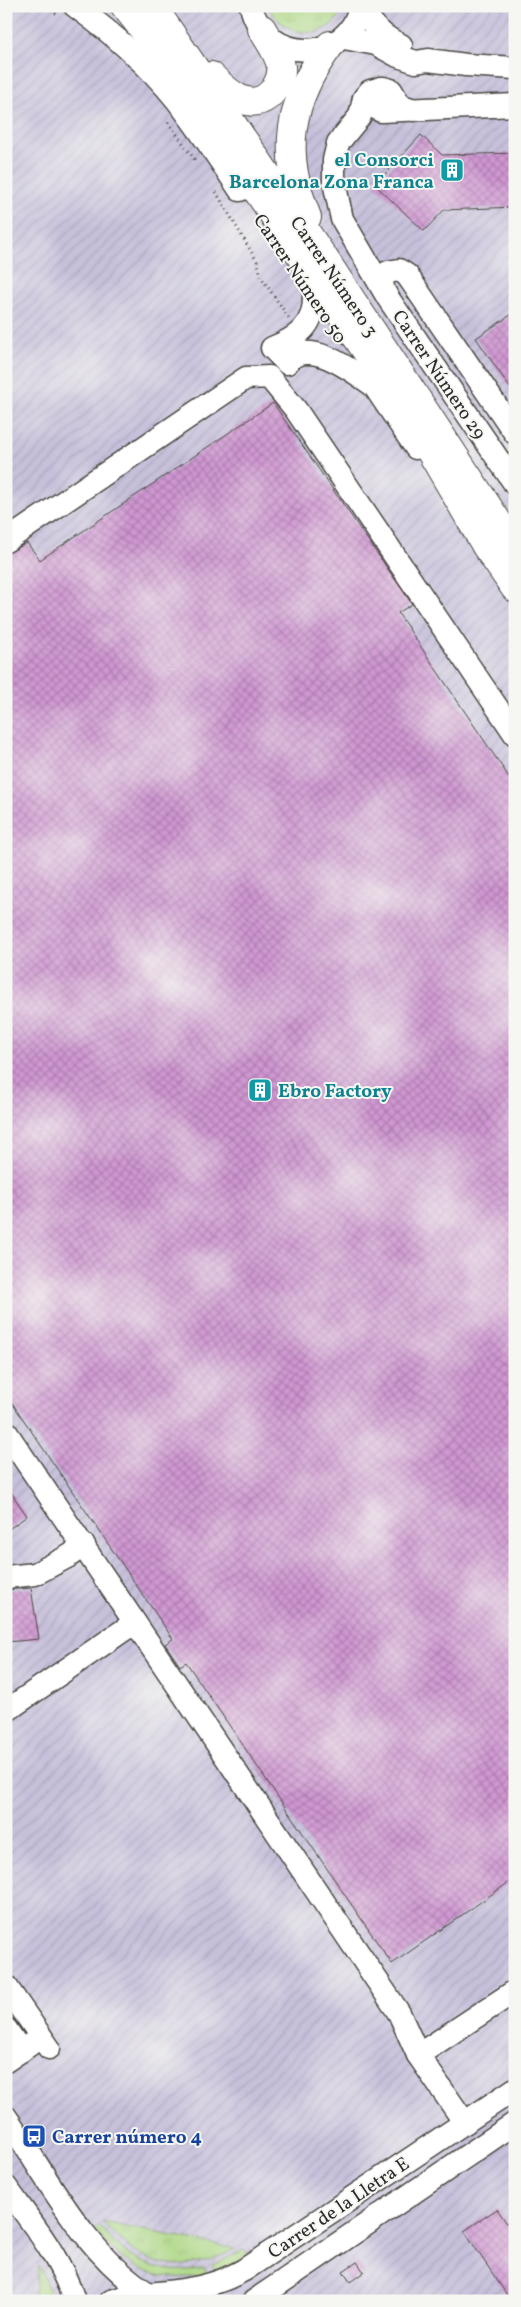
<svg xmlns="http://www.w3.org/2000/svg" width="521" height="2307" font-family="Vollkorn,serif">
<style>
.industrial{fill:url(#industrial-furrows)}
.grass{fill:url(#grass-tufts);stroke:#6b8056}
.building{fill:url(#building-cross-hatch)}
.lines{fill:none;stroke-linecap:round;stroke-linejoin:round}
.minor-casing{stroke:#494641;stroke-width:25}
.major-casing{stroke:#494641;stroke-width:30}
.highway-casing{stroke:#494641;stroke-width:30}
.path{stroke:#494641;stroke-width:3;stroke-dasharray:1 4;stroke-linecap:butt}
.minor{stroke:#fff;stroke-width:22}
.major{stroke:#fff;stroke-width:28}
.highway{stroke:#fff;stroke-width:28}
.labels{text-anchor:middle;stroke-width:4;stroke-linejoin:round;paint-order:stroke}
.culture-label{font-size:19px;font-weight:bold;fill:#0d838f;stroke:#f6f6f2;text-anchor:end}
.street-label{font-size:19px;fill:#2b2b2b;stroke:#f6f6f2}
.transit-label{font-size:19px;font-weight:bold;fill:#164399;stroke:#f6f6f2;text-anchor:start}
</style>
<defs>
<pattern id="industrial-furrows" width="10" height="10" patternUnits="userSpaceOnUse" patternTransform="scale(1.25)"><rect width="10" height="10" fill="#c6c0da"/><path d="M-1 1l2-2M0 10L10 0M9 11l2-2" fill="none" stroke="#aaa5bb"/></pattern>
<pattern id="grass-tufts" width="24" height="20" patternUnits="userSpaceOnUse" patternTransform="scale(1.25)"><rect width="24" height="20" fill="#abd681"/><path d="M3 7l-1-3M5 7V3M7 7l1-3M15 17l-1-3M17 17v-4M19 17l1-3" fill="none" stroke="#93b870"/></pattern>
<pattern id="building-cross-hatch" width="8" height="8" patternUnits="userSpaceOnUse" patternTransform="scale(1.25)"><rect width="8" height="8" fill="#d097d2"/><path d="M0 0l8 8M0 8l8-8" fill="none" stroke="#a97bab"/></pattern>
</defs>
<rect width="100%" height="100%" fill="#f6f6f2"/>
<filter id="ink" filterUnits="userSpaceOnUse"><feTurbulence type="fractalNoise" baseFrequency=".02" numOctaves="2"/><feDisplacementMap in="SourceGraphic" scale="10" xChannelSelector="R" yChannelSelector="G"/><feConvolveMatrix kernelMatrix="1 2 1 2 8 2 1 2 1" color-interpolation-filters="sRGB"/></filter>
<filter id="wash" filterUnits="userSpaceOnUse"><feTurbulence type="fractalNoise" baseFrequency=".0096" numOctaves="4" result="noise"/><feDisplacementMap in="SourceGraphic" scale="20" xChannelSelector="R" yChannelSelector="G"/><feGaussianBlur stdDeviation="1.12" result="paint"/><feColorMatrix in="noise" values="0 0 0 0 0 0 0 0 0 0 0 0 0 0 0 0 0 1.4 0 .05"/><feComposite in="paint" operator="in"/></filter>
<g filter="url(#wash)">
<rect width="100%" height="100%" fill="#f4dcc0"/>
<rect class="industrial" x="6" y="6" width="509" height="2295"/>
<g class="grass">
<path d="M268,6H344C329,44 285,39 268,6Z"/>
<path d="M103,2222L236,2249C181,2276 143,2270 103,2222Z"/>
<path d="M100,2226C126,2261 162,2277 205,2268L207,2275C154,2283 129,2270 94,2230Z"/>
<path d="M244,2250L249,2256L216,2272L213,2265Z"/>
<path d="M39,2266L53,2301H33Z"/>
</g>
<g id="blocks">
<g class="building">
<path d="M421,135L442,155L515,153V207L444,210L424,231L375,185Z"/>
<path d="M515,312V395L476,338Z"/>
<path d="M273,403L412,604L398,613L515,786V1878L392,1964L186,1662L180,1666L165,1644L173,1639L6,1394V554L27,543L40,560Z"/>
<path d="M6,1485L27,1516L6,1531Z"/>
<path d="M31,1588L39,1639L7,1642L6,1590Z"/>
<path d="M497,2209L515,2235V2301H511L464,2231Z"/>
<path d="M357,2262L364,2272L350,2282L343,2271Z"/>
</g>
</g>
</g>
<g filter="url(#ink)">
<use href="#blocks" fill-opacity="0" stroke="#494641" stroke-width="1"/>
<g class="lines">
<g class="minor-casing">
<g id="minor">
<path d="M75,6C112,33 147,63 176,99C199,128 219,159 240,190"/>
<path d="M251,6C264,64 349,65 360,6"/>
<path d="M363,6C369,24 384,38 401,45"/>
<path d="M344,38L376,44L398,56L416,62L428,60L466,65L515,68"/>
<path d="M380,88C370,94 370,106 381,111L515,105"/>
<path d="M414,110L400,105L391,90L384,88L370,91L364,98L360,116L338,143L334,160V182L342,219L388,298L515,484"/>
<path d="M383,289L382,279L388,272L399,270L407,275L515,433"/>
<path d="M314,296C315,326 297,338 272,348L287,363C308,335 355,373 374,386"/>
<path d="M368,377L416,448"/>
<path d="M6,541L246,378L269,377L296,410L515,734"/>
<path d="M6,1432L399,2013L418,2055L465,2123"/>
<path d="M6,1577L35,1574L69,1556L84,1545"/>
<path d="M6,1711L134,1623"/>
<path d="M6,1986L49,2048"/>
<path d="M6,2029L21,2051"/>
<path d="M418,2055L515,1991"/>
<path d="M6,2061L41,2037"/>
<path d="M6,2117C49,2179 84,2253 149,2294"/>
<path d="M6,2187C31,2222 62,2259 74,2301"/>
<path d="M149,2294C185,2290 212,2288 244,2270L515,2089"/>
<path d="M111,2301L135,2294L154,2295"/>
<path d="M254,2301L515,2123"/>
</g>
</g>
<g class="major-casing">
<g id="major">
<path d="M152,6L325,260L515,548"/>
<path d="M211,76C227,92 251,115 272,92C278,85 282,76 281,67C279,53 269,41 262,29"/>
<path d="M307,217C280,152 289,100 330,45"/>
<path d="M486,546L515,588"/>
</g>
</g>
<g class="highway-casing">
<path id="highway" d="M125,6L174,68L407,411L486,546"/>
</g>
<g class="path">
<path d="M48,6L59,16"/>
<path d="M168,122L195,160"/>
<path d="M216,192L258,263L261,277L289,318"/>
</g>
<use href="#minor" class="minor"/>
<use href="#major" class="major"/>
<use href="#highway" class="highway"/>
</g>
</g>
<defs>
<g id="building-square" transform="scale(1.25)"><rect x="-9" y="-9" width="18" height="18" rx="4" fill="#0f9aa8" stroke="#f6f6f2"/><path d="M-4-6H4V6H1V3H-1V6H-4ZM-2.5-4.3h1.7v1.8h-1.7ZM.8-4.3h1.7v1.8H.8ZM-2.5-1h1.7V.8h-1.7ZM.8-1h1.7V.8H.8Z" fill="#fff"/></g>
<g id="bus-square" transform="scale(1.25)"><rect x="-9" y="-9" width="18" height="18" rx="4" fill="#1a4fb4" stroke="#f6f6f2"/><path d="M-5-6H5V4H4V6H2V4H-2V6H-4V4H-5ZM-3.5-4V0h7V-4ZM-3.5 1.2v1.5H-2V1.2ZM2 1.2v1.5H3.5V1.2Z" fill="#fff"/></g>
</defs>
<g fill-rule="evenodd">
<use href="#building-square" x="452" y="170"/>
<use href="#building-square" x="260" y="1090"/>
<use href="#bus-square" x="34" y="2136"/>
</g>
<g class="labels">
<g class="culture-label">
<text x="434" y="166">el Consorci<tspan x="434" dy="22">Barcelona Zona Franca</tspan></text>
<text x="278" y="1097" text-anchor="start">Ebro Factory</text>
</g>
<g class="street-label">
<text transform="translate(335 276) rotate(56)" y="7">Carrer Número 3</text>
<text transform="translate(301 278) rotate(56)" y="7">Carrer Número 50</text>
<text transform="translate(440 374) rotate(56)" y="7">Carrer Número 29</text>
<text transform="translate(338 2207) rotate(-34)" y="7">Carrer de la Lletra E</text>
</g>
<g class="transit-label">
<text x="52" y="2143">Carrer número 4</text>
</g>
</g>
<rect width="521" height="2307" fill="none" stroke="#f6f6f2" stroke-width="25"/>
</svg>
